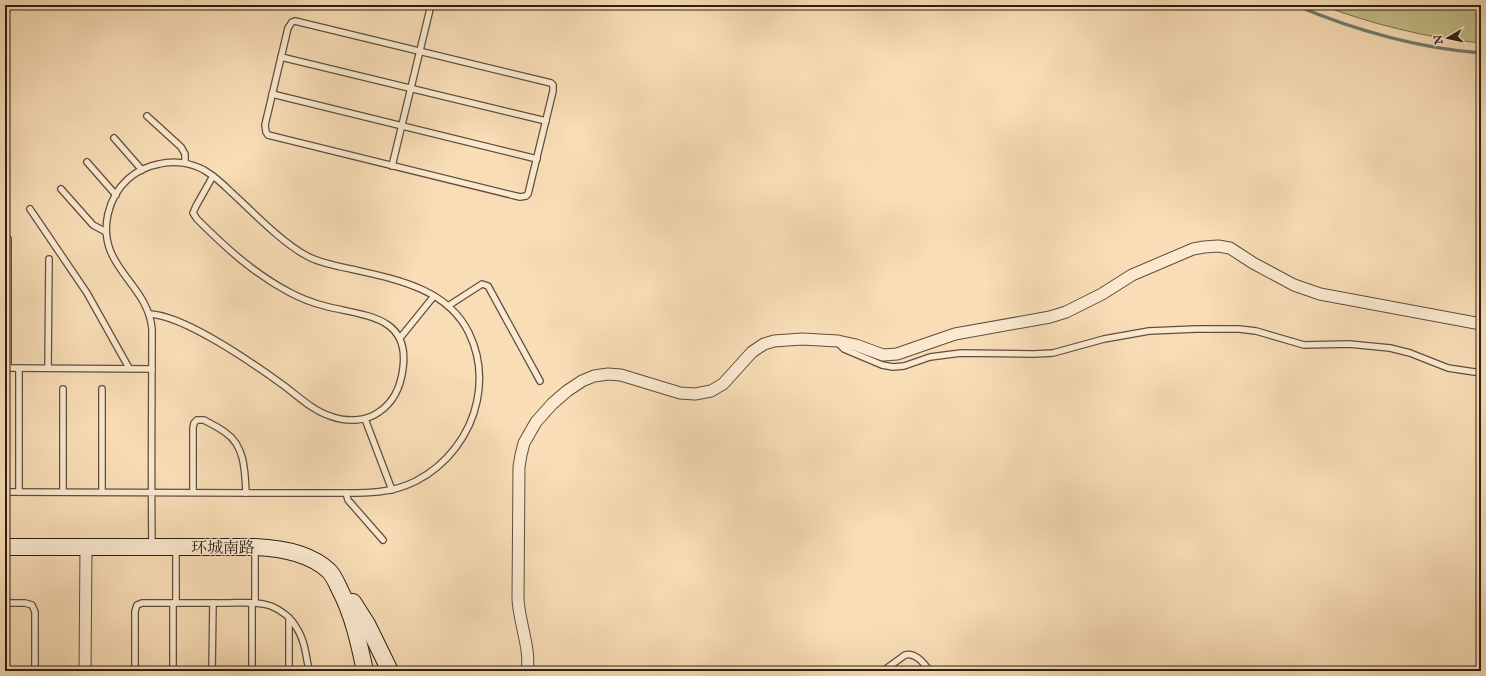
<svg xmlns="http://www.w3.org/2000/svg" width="1486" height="676" font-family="'IM FELL English','Noto Serif SC',serif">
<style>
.green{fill:#c3bf8a;stroke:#786e4e}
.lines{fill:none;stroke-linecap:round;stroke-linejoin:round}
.stream{stroke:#717c71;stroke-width:3.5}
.lane-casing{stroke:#604e3c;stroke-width:8}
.street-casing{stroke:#604e3c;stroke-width:13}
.secondary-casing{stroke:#2e1e13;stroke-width:18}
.lane{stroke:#fae9d0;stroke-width:5.5}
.street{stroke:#fae9d0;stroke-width:11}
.secondary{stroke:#fae9d0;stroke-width:16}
.labels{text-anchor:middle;stroke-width:3;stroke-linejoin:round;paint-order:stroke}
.street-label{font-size:16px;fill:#2e1e13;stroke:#fae9d0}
</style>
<rect width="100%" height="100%" fill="#f8ddb6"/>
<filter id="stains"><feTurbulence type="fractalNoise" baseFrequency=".005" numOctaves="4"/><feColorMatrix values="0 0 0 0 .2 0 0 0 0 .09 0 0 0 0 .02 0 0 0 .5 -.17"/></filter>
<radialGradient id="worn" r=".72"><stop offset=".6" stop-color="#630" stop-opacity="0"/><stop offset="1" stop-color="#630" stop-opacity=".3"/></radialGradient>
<path class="green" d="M1321,5H1481V43C1426,38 1372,24 1321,5Z"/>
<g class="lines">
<g class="stream">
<path d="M1295,5C1354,30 1418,48 1481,53"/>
<path d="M5,228H8"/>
</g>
<g class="lane-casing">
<g id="lane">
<path d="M295,21L551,83L553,85V91L528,194L526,196L520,197L268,135L266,132L265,125L288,28L292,22Z"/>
<path d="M281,57L546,121"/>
<path d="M272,94L537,159"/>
<path d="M147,116L181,147L185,154V163"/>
<path d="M114,138L142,170"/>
<path d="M87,162L116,195"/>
<path d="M392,166L431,5"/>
<path d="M61,189L93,225L106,232"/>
<path d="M30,209L87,293L129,368"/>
<path d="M448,306L482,284L488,286L540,381"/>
<path d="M150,314C185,316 254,364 283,385C298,396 312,410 330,416C346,422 365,422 379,412C394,402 401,385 403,368C410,315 363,316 325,306C313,303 300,298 289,292C253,273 225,247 197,219L193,213L196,206L213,176"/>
<path d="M400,338L434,296"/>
<path d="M838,342L841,346L844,349L882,365L893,367L904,366L930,357L961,353L1034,354L1053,353L1104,339L1149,331L1196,329H1239L1256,331L1304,345L1349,344L1390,348L1410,353L1448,368L1481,373"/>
<path d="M5,368L152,369"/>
<path d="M8,368V239"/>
<path d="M48,368L49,259"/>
<path d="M365,419L392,490"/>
<path d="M5,492C92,492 179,492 267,493C288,493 309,493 330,493C360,493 389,495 416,481C447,465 470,435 477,401C482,377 479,354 469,333C447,288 395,279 351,269C336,266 320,263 307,256C281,242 253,212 231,192C223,184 214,176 204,170C191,163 174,160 159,164C148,166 137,171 128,179C118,188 111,201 108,214C96,267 148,283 152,329C152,401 151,474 152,546"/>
<path d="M19,492V368"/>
<path d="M63,492V389"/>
<path d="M102,492V389"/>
<path d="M193,492V428L194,423L197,420H204C211,424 220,428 226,433C245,446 245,472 246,493"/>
<path d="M346,493L348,500L383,540"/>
<path d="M5,603H25L32,605L35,612V671"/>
<path d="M176,603V549"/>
<path d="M255,603V547"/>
<path d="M135,671V611L137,605L142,603C169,603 197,603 225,603C240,603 256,601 271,606C281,610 291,618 296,627C305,640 306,656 309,671"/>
<path d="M173,671V603"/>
<path d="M212,671L213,603"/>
<path d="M252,671V603"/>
<path d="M289,671V618"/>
<path d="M883,671L905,655C916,652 924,664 930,671"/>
</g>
</g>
<g class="street-casing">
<g id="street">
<path d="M85,671L86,547"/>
<path d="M527,671C531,650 519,622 518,599L519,467L521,455L524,443L536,422L552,404L567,391L582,381L594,376L608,374L621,375L680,393L695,394L711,391L723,384L752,352L764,344L774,341L802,339L838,341L856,345L883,355L897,354L955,334L1050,317L1066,312L1102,294L1132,275L1193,249L1204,247L1218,246L1230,248L1253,263L1294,285L1320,294L1481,324"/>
</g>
</g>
<g class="secondary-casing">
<g id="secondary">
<path d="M5,547H255C280,548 310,553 329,571C334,576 337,584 340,590C353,615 359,643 365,671"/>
<path d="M353,602L367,624L390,671"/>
</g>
</g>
<use href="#lane" class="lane"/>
<use href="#street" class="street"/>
<use href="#secondary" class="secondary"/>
</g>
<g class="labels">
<g class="street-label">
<text x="223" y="553">环城南路</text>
</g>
</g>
<rect width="1486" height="676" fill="none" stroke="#f8ddb6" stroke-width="20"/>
<rect x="6" y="6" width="1474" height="664" fill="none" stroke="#2e1e13" stroke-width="2"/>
<rect x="10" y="10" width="1466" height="656" fill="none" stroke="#2e1e13"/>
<g transform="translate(1448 38) rotate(261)" stroke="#fae9d0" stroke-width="3" paint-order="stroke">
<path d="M0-3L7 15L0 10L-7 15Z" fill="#2e1e13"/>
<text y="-6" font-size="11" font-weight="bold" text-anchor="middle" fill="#2e1e13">N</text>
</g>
<rect width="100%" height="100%" filter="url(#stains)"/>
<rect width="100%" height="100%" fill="url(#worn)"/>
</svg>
